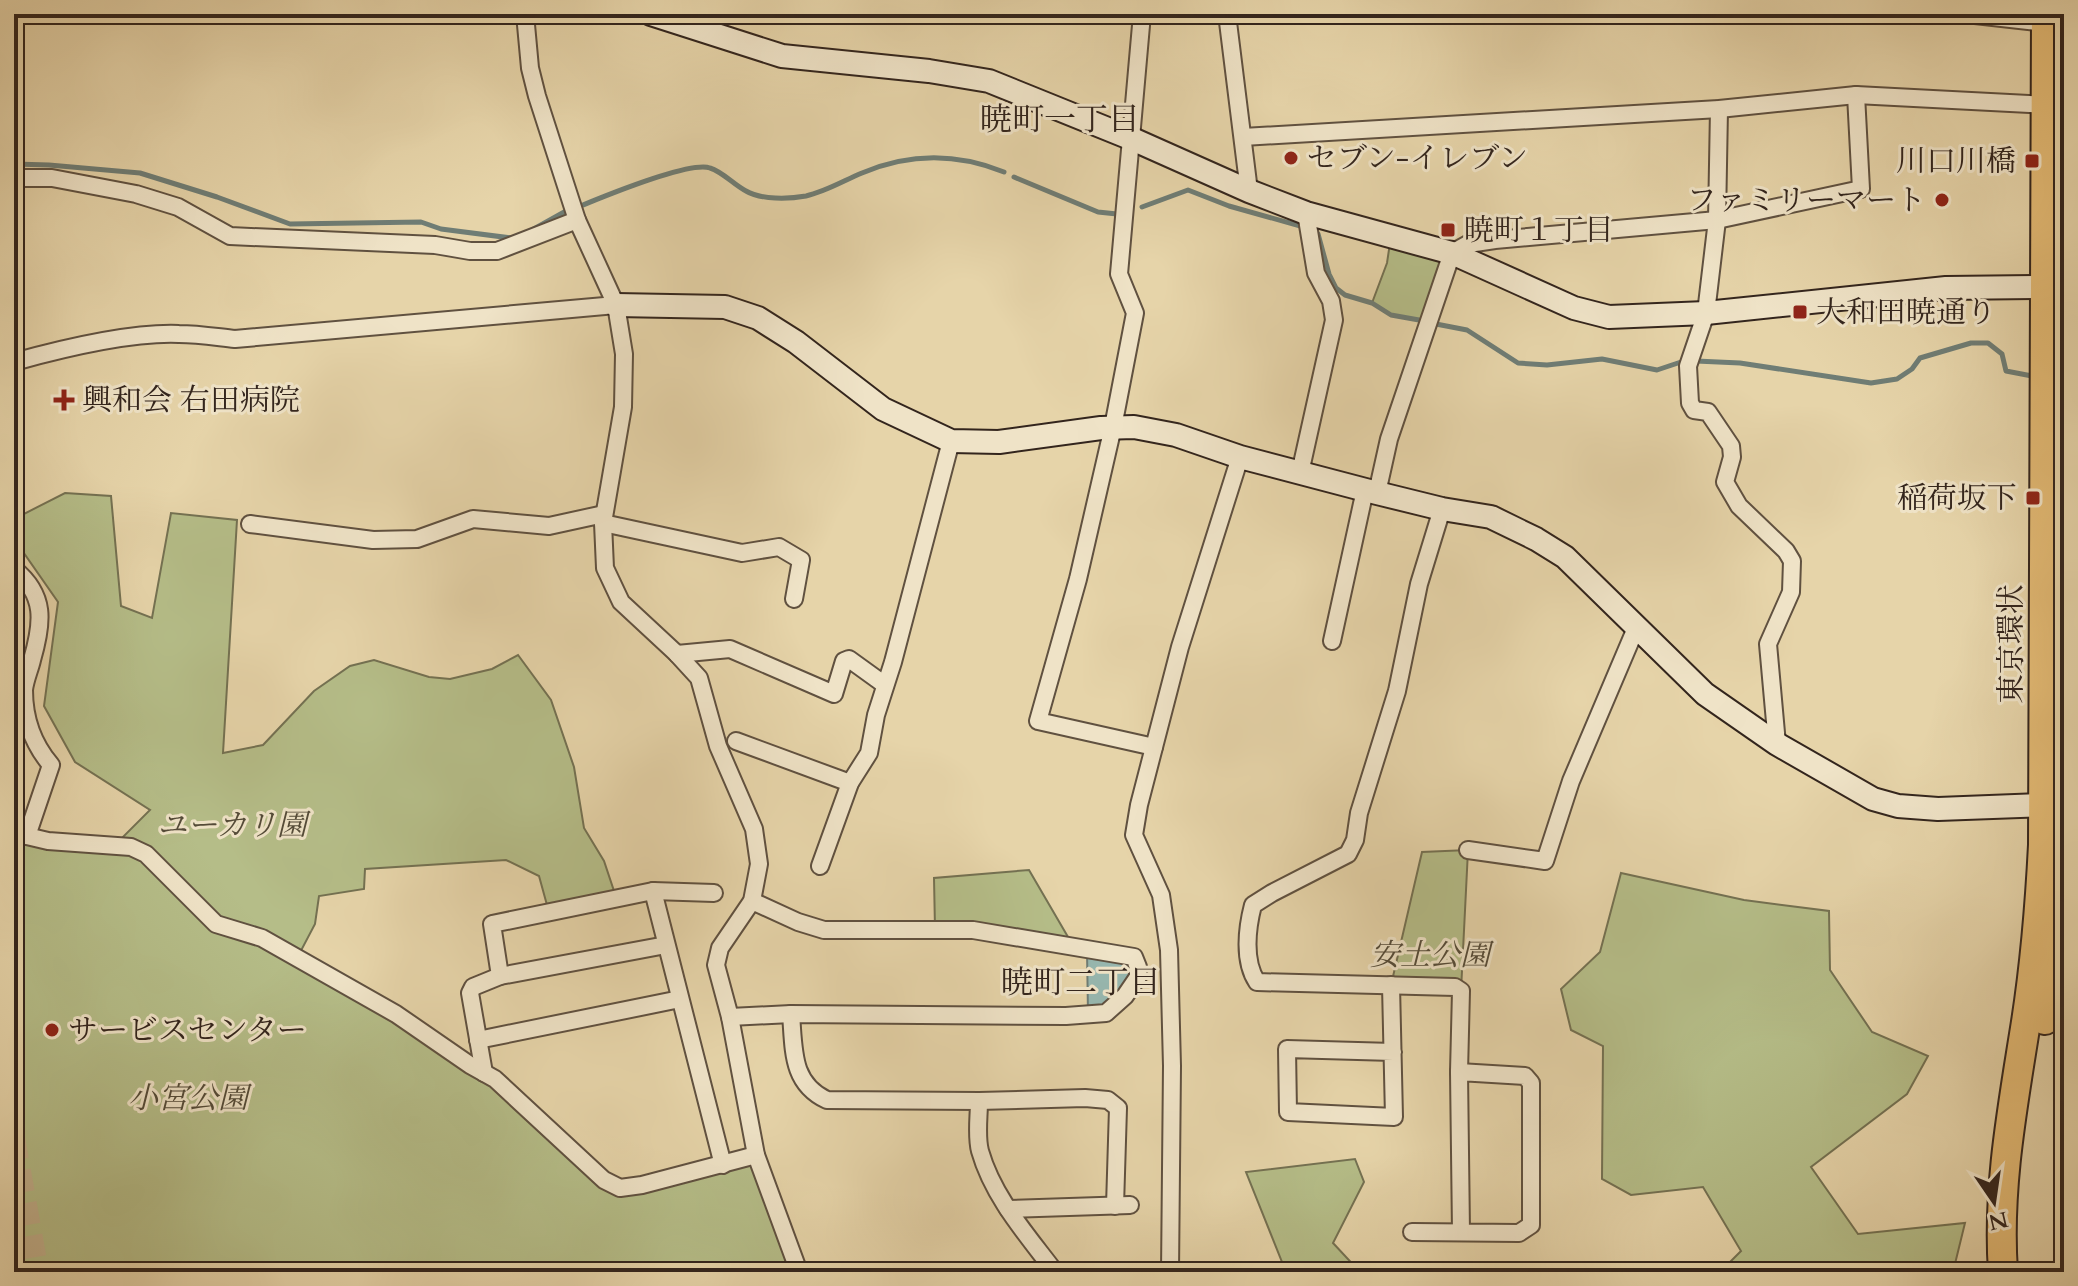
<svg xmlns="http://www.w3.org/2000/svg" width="2078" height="1286" font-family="Cardo,'Noto Serif JP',serif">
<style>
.green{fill:#b5bd88;stroke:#747152;stroke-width:2}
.water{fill:#97b7af;stroke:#6f7d75;stroke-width:2}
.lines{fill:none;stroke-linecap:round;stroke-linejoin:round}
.stream{stroke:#6f7d75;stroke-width:5}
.secondary-tunnel{stroke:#c2b18d;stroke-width:22;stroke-dasharray:22 11;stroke-linecap:butt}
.street-casing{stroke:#605140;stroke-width:20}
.secondary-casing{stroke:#33251d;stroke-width:26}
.highway-casing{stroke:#33251d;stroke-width:32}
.street{stroke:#efe3c7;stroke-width:16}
.secondary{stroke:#efe3c7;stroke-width:22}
.highway{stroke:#e3ba74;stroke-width:28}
.poi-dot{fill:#8f2418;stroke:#efe3c7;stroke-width:3}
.labels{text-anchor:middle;stroke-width:6;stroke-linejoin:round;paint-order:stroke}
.poi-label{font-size:30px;fill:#33251d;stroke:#efe3c7;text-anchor:start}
.street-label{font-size:30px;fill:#33251d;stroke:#efe3c7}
.park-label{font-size:30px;font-style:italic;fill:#544b38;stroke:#efe3c7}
.neighbourhood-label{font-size:32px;fill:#33251d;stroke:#efe3c7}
</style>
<rect width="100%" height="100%" fill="#e6d4a9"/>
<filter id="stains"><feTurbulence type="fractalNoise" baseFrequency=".0025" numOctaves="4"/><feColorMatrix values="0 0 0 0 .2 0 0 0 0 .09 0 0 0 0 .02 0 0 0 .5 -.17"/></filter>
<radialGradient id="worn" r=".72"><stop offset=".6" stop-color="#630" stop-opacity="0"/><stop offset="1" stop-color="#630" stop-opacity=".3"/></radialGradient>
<g class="green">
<path d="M1391,236L1452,253L1427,322L1391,315L1372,303L1387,263Z"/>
<path d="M65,493L111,496L121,606L152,618L171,513L237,520L223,753L263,745L314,691L350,666L374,660L429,677L450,679L492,669L518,655L551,700L574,767L584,828L604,861L614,891L547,905L539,876L506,860L365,869L364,889L319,896L315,924L295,962L430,1036L620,1188L756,1155L799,1272H14V836L109,851L150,810L75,762L44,706L58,602L19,546L14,519Z"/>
<path d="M1468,850L1461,991L1391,985L1422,852Z"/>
<path d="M1029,870L1075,949L935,929L934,878Z"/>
<path d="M1621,873L1744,900L1829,911L1830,970L1872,1032L1928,1056L1907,1094L1811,1167L1858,1234L1965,1223L1953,1272H1720L1741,1251L1703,1187L1631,1195L1602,1179L1603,1046L1571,1030L1561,989L1600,952Z"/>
<path d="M1355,1159L1364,1182L1333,1243L1360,1272H1286L1246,1172Z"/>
</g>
<path class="water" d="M1087,951L1138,967L1125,996L1088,1014Z"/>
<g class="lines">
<g class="stream">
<path d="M14,164L49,165L140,173L217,197L290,224L421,222L441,229L511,238"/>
<path d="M1014,177L1098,212L1117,214"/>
<path d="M583,205C605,196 690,161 710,168C723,172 734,185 746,191C761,200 789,199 806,196C825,192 845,180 862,173C909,153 957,153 1004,172"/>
<path d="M1142,207L1188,190L1229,206L1304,227"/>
<path d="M532,230L566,211"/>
<path d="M1313,230L1318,234L1329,274L1336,288L1345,295L1372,303L1391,315L1419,320"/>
<path d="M1436,324L1467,330L1518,363L1547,365L1602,359L1657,370L1684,361"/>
<path d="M1696,361L1740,363L1871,383L1897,379L1912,369L1920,358L1971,343H1988L2002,354L2006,371L2032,376"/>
</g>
<path class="secondary-tunnel" d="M14,1138L38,1272"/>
<g class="street-casing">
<g id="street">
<path d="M525,14L530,68L537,96L577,220L616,305L624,354L623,407L603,523L605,568L621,602L677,654L699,678L718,746L754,829L759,864L752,901L720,948L716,965L730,1017L756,1155L799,1272"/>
<path d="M1142,14L1119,274L1135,313L1113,427L1078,579L1038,721L1154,747"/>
<path d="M1227,14L1249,191"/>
<path d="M1966,14L2064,25"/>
<path d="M1719,109L1717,220L1706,313L1688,366L1690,403L1694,410L1708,412L1731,446L1732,457L1725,482L1739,506L1786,551L1792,561L1791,592L1768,644L1777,744"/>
<path d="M1243,137L1719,109L1856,95L2047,105"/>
<path d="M14,178H52L136,194L178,207L230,236L435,245L470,251H497L577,220"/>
<path d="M14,362C61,349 131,332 179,334C198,334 216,337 235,339L616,305"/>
<path d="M1300,473L1334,320L1331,301L1316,273L1306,213"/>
<path d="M1377,493L1389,439L1452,253L1468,244L1495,240L1717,220L1861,189L1856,95"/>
<path d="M1442,509L1419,584L1397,691L1359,813L1355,840L1348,854L1272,893L1253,905C1247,928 1243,961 1257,982L1455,987L1461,991L1459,1072"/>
<path d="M603,523L742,553L779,547L801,560L794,599"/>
<path d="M250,524L373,540L417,539L473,519L549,526L604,514"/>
<path d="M14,569C46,595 43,622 32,660C30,669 25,680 24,690C24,718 33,744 51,765L27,836"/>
<path d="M1332,641L1365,490"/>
<path d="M677,654L730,649L834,694L844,661L849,659L885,685"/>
<path d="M736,741L850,783"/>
<path d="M14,833L48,841L131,847L146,854L216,924L262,938L396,1014L470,1065L495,1079L604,1180L620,1188L642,1185L756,1155"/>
<path d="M1468,850L1545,861L1571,781L1636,628"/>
<path d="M820,866L850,783L869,753L876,715L893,662L951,441"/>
<path d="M653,891L723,1165"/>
<path d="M500,976L666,945"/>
<path d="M1391,985L1394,1117L1288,1112L1287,1049L1393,1052"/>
<path d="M791,1014C794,1050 791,1083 827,1100L979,1101L1085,1098L1108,1100L1118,1108L1115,1206"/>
<path d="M730,1017L791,1014L1066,1016L1106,1013L1125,996L1138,977V967L1134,957L973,930H824L798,922L752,901"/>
<path d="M478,1040L680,999"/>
<path d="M484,1073L470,993L473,987L500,976L492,924L653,891L714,893"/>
<path d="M979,1101C979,1117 976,1136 980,1151C993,1197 1027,1235 1055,1272"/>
<path d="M1008,1209L1130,1205"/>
<path d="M1412,1232L1519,1233L1531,1225V1083L1525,1076L1459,1072L1461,1232"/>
<path d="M1170,1272L1172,1066L1169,950L1161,895L1134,835L1139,805L1180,647L1240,457"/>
</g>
</g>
<g class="secondary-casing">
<g id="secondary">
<path d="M651,14L782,56L929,71L989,81L1130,138L1249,191L1306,213L1452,253L1574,308L1609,317L1706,313L1946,288L2046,287L2064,290"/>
<path d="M616,305L725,307L758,318L796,342L883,409L951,441L999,442L1101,428L1134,427L1176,435L1240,457L1377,493L1442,509L1491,517L1536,539L1565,557L1705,694L1777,744L1873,799L1898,806L1938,809L2044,805L2064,809"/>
</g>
</g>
<g class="highway-casing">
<g id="highway">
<path d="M2045,1020L2064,906"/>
<path d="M2003,1272C1997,1187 2013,1105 2026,1022C2035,964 2040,904 2043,845L2046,14"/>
</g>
</g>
<use href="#street" class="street"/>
<use href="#secondary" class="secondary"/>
<use href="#highway" class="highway"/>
</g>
<g class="poi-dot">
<circle cx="1291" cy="158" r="8"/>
<rect x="2024" y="153" width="16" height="16" rx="4"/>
<circle cx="1942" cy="200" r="8"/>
<rect x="1440" y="222" width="16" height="16" rx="4"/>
<rect x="1792" y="304" width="16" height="16" rx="4"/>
<path d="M60 388h8v8h8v8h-8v8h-8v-8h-8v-8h8z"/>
<rect x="2025" y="490" width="16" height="16" rx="4"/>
<circle cx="52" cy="1030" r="8"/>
</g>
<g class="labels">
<g class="poi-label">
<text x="1307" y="168">セブン-イレブン</text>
<text x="2016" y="171" text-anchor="end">川口川橋</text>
<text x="1926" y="210" text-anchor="end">ファミリーマート</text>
<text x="1464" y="240">暁町１丁目</text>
<text x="1816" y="322">大和田暁通り</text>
<text x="82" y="410">興和会 右田病院</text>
<text x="2017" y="508" text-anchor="end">稲荷坂下</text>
<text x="68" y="1040">サービスセンター</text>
</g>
<g class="street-label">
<text transform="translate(2011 644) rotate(-90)" y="10">東京環状</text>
</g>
<g class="park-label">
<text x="232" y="835">ユーカリ園</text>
<text x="1430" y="965">安土公園</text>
<text x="188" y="1108">小宮公園</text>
</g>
<g class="neighbourhood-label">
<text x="1060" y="130">暁町一丁目</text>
<text x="1081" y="993">暁町二丁目</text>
</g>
</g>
<rect width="2078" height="1286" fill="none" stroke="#e6d4a9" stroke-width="48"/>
<rect x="16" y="16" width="2046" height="1254" fill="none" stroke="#33251d" stroke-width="4"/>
<rect x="24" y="24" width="2030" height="1238" fill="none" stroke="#33251d" stroke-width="2"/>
<g transform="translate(1994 1202) rotate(167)" stroke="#efe3c7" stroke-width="6" paint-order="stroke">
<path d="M0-6L14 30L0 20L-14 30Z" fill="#33251d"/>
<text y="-12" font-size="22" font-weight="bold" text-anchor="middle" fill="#33251d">N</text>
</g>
<rect width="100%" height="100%" filter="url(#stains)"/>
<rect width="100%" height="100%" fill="url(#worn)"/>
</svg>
